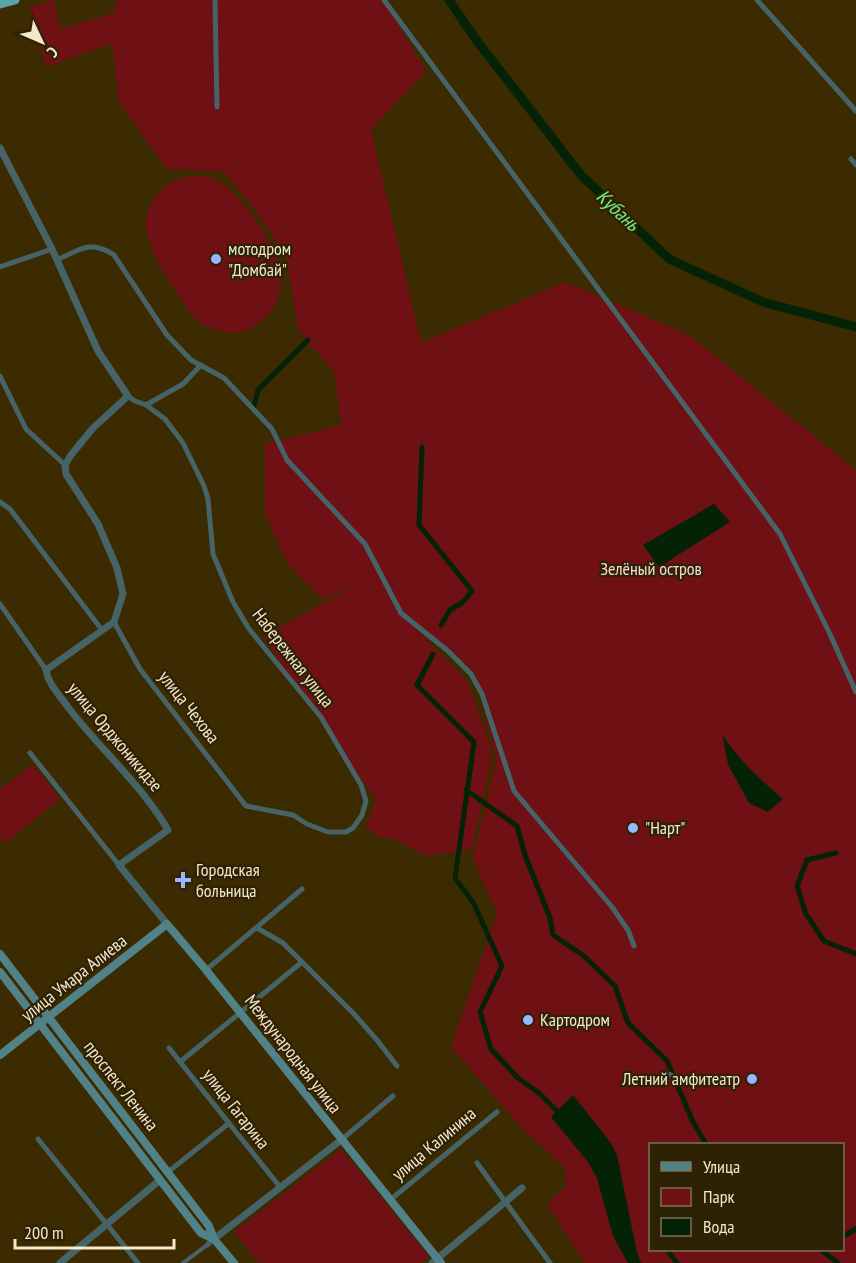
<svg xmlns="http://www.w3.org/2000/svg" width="856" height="1263" font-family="'PT Sans Narrow',sans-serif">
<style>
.green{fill:#6e1014;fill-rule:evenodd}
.water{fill:#032206}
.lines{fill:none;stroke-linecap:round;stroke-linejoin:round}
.canal{stroke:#032206;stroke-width:5}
.river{stroke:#032206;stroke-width:9}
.pedestrian{stroke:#466468;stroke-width:4}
.minor{stroke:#466468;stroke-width:5}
.tertiary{stroke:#466468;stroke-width:7}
.secondary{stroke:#518288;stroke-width:8}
.trunk{stroke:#5ca4ac;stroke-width:9}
.poi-dot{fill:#96b6fd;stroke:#2e2205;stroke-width:2}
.labels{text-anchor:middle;stroke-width:4.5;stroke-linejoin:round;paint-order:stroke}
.poi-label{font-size:18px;fill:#f5e7cc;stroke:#2e2205;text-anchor:start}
.park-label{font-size:18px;fill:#f8d7d4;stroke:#2e2205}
.street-label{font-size:18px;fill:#f5e7cc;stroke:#2e2205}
.water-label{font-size:20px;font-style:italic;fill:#76ed7f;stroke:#2e2205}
</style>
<rect width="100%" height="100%" fill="#3c2b00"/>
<g class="green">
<path d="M53,0L61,29L114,13L118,0H384L426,72L371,129L421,343L565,282L689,335L856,470V1263H585L547,1204L566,1186L564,1167L523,1129L451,1047L497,913L473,859L496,760L475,673L409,621L468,682L489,742L491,761L472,849L426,856L392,838L377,836L366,826L376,800L263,637L357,584L323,599L289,566L265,514V444L341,425L335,374L298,329L287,260L262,219L224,172L167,169L119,102L112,43L46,67L30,7ZM650,1144H842V1250H650Z"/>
<path d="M187,177C194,177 203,175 210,177C238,186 273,242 281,270C282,274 281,279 281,284C279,308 263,326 239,332C224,335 204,327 193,317C175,288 132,238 151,204C160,188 170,182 187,177Z"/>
<path d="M33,764L60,799L5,843L0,837V790Z"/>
<path d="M341,1149L429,1256L421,1263H259L234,1232Z"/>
</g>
<g class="water">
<path d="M714,504L730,522L659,567L643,545Z"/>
<path d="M722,734C738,760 760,779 783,799L768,812L749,803L728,764Z"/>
<path d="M573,1095L611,1143L617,1155L637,1253L641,1263H628L613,1236L597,1178L588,1162L551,1117Z"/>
</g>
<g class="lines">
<g class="canal">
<path d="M254,406L258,390L308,340"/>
<path d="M422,447L419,525L472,591L463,602L450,610L441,625"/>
<path d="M433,654L417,685L474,742L455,878L474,904L502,966L480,1012L491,1049L518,1078L539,1093L561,1115"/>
<path d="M466,790L517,826L525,855L550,918L553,935L584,956L615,986L628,1023L667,1061L693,1122L706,1144"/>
<path d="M836,853L807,860L797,886L806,914L824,941L856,954"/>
<path d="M842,1237L856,1229"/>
<path d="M667,1250L677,1263"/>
<path d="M821,1250L838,1263"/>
</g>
<path class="river" d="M449,0L477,41L581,175L669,259L763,302L856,327"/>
<path class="pedestrian" d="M183,1263L207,1245"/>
<g class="minor">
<path d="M215,0L217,107"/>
<path d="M384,0L780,534L829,632L856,692"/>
<path d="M757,0L856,111"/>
<path d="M851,159L856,165"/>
<path d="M57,260C79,250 91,239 114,255L167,335L191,360L224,378L272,429L287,460L365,544L401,613L448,651L471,674L482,694L514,791L612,907L628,930L634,946"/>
<path d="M0,267L52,249"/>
<path d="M0,376L26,429L65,465"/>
<path d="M146,405L183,384L201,365"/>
<path d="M0,502L10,509L102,630"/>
<path d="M0,604L46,670"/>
<path d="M114,622L140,669L246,806L293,815L307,824L328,832H346L353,828L362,815L366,801L361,785L321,717L249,629L233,602L213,554L208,499L204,486L183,443L165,419L146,405L135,401L128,396"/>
<path d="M30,753L119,865"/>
<path d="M257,928L283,943L354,1014L377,1040L397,1066"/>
<path d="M206,970L302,889"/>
<path d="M169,1048L280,1187"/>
<path d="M180,1062L302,962"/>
<path d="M669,1074L677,1078"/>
<path d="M38,1139L138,1263"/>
<path d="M341,1140L393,1096"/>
<path d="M477,1163L550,1263"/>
<path d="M168,1172L228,1124"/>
<path d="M390,1200L497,1112"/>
<path d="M207,1245L214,1239"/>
</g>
<g class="tertiary">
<path d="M0,148L52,249L98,351L128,396L93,428L71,455L65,465L66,474L98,524L117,568L123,594L114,622L46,670C48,684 59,694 67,706C99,748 141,784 168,830L119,865L167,924"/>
<path d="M214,1239L341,1140"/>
<path d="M60,1263L160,1180"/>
<path d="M432,1263L522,1188"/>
</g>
<g class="secondary">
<path d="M0,954L209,1226L214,1239L234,1263"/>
<path d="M0,972L201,1233L214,1239"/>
<path d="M0,1055L167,924L206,970L441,1263"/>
</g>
<path class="trunk" d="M0,4L15,0"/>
</g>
<g class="poi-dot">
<circle cx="216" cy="259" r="6"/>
<circle cx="633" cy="828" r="6"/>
<path d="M180 871h6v6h6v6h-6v6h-6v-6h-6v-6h6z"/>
<circle cx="528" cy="1020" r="6"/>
<circle cx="752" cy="1079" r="6"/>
</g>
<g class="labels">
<g class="poi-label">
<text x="228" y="255">мотодром<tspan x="228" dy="21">"Домбай"</tspan></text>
<text x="645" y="834">"Нарт"</text>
<text x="196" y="876">Городская<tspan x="196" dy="21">больница</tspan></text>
<text x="540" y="1026">Картодром</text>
<text x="740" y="1085" text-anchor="end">Летний амфитеатр</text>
</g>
<g class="park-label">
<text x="651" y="575">Зелёный остров</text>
</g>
<g class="street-label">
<text transform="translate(293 658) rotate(52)" y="6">Набережная улица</text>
<text transform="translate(189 707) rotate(52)" y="6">улица Чехова</text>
<text transform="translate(115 737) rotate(50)" y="6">улица Орджоникидзе</text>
<text transform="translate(74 978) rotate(-38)" y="6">улица Умара Алиева</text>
<text transform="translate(293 1054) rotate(52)" y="6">Международная улица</text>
<text transform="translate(121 1086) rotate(52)" y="6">проспект Ленина</text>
<text transform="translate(236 1109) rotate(52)" y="6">улица Гагарина</text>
<text transform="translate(434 1144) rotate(-40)" y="6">улица Калинина</text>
</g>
<g class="water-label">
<text transform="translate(618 210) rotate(43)" y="7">Кубань</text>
</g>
</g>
<rect x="649" y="1143" width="195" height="108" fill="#2e2205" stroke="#7e7155" stroke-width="1.5"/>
<rect x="661" y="1162" width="30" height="9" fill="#518288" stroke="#7e7155" stroke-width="1.5"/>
<text x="703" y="1173" font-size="18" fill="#f5e7cc">Улица</text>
<rect x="661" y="1188" width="30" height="18" fill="#6e1014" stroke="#7e7155" stroke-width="1.5"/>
<text x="703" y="1203" font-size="18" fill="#f5e7cc">Парк</text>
<rect x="661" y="1218" width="30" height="18" fill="#032206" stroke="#7e7155" stroke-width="1.5"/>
<text x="703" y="1233" font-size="18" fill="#f5e7cc">Вода</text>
<g transform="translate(42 42) rotate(134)" stroke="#2e2205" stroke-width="4.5" paint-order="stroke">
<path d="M0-4.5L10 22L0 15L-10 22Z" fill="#f5e7cc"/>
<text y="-9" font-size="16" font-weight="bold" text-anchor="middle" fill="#f5e7cc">С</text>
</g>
<path d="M15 1239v9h159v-9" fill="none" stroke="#f5e7cc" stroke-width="3"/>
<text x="24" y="1239" font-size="18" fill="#f5e7cc" stroke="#2e2205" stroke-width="4.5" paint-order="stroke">200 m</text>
</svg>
